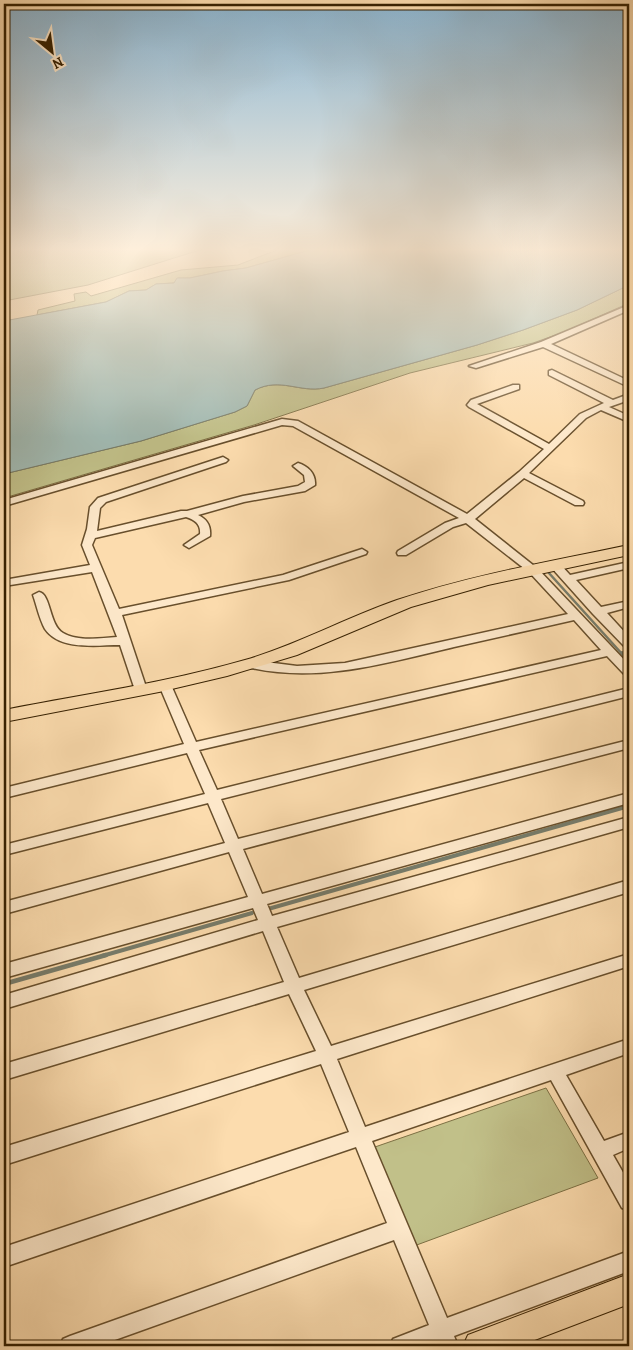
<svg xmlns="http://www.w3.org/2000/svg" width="633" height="1350" font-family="Alegreya,serif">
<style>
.green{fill:#c1c089;stroke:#7c7044}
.water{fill:#a1bab3;stroke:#767c6b}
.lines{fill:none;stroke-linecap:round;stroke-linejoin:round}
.stream-far2{stroke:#767c6b;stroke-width:2.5}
.stream-far1{stroke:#767c6b;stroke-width:4}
.stream{stroke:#767c6b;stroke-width:4.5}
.street-casing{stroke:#684f2c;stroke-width:3}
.primary-casing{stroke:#362000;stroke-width:2}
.street{fill:#fde8ca;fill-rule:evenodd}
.primary{fill:#fcdcae;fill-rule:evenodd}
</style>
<rect width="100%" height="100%" fill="#fcdcae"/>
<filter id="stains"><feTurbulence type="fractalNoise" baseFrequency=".004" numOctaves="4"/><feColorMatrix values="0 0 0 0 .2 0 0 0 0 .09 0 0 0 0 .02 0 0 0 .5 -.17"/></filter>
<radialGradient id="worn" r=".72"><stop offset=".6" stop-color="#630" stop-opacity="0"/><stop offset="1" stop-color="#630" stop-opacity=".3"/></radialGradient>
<g class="green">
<path d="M4,248H206L88,285L4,301Z"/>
<path d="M282,248H317L246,268L223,271L190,278H178L174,283L156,284L146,290L129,291L106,302L37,315L38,310L75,301L74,294L86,292L91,296L181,270L238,265Z"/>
<path d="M629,285V303L564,332L533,343L410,373L254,425L4,498V474L141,441L235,412L247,406L255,390C280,377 299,393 324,388L477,345L523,330L577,310Z"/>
<path d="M546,1088L598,1178L414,1246L372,1148Z"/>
</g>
<path class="water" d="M317,248H629V285L577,310L523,330L477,345L324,388C300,393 280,377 255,390L247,406L235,412L141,441L4,474V321L106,302L129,291L146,290L156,284L174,283L177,278H190L223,271L246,268Z"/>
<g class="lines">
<path class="stream-far2" d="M548,572L623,655"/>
<g class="stream-far1">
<path d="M622,653L629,661"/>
<path d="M268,909L629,806"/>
<path d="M102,956L252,913"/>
</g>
<path class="stream" d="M4,984L106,955"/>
<g class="street-casing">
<g id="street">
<path d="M629,305V310L551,344L629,381V387L543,347L476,368L469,366L541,342Z"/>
<path d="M552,370L613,400L629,394V400L609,407L629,416V422L601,410L586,418L529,473L583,501L584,503L583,505H575L524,478L475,519L538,569L629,665V676L625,675L607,656L199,750L217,790L629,688V696L221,799L238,839L629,740V748L243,849L262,894L629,793V803L267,904L272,916L629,817V827L277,927L299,978L629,880V892L304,990L331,1046L629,954V966L337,1059L365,1127L629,1039V1053L566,1075L604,1141L629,1132V1148L613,1155L629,1183V1210L622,1208L551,1080L372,1141L447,1318L629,1251V1271L454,1336L458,1346H438L436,1343L427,1346H390L393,1339L429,1325L394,1240L98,1346H60L63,1339L70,1336L387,1223L356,1147L4,1267V1247L349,1132L321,1064L4,1165V1147L316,1051L289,994L4,1080V1064L284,982L263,931L4,1009V995L258,920L253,908L4,978V964L248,897L229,852L4,914V902L225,843L208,803L4,855V845L205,794L187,753L4,798V788L184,744L159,685L165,681L171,685L196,742L601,650L574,620C534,629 494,638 454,647C387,663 316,684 247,667L245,664L251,660L297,666L345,663L568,614L530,573L466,523L453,527L406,555H398L397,553L398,551L445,523L459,518L293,426L282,425L4,506V500L282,419L298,421L467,514L519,472L544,449L469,407L467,405L471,400L513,385H519V389L477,404L549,444L580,414L604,403L549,375V371Z"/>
<path d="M223,457L228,460L226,462L106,502L100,508L97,531L181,511H187L243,496L298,486L305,482L304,475L293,466L298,463C308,466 316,474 315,485L305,491L244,502L198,515C207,519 211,526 210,536L189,548L184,545L200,534C201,524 195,520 186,517L95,538L92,545L119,609L283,575L362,549L367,552L366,554L289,580L122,615L147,690L141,694L135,690L120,645C97,645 60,651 45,629C39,618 37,606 33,595L39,592C51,594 49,625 63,633C78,642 101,638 117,637L92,572L4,586V580L90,565L82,545L87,529L90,507L98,498Z"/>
<path d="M629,562V568L576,580L601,607L629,601V607L607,613L629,637V648L625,647L593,614L550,566L556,563L560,564L570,575Z"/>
</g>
</g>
<g class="primary-casing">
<g id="primary">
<path d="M629,545V555L488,585L411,607L297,655L227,676L159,692L4,722V710C84,694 166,683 245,660C297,645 345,618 397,600C472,575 552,561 629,545Z"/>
<path d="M629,1274V1304L519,1346H463L468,1335Z"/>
</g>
</g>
<use href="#street" class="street"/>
<use href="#primary" class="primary"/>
</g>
<linearGradient id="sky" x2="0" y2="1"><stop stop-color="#8bb6d3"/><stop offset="0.57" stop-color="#feefdb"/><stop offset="1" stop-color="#feefdb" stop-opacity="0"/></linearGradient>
<rect width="633" height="437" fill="url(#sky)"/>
<rect width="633" height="1350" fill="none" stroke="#fcdcae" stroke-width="20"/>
<rect x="5" y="5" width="623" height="1340" fill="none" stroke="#362000" stroke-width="2.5"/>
<rect x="10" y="10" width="613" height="1330" fill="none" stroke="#362000"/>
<g transform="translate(52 52) rotate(151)" stroke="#fde8ca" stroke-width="4" paint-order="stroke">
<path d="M0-4L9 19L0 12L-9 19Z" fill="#362000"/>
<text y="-8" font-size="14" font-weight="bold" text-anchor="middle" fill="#362000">N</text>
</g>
<rect width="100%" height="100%" filter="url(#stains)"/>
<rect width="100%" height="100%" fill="url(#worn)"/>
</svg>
